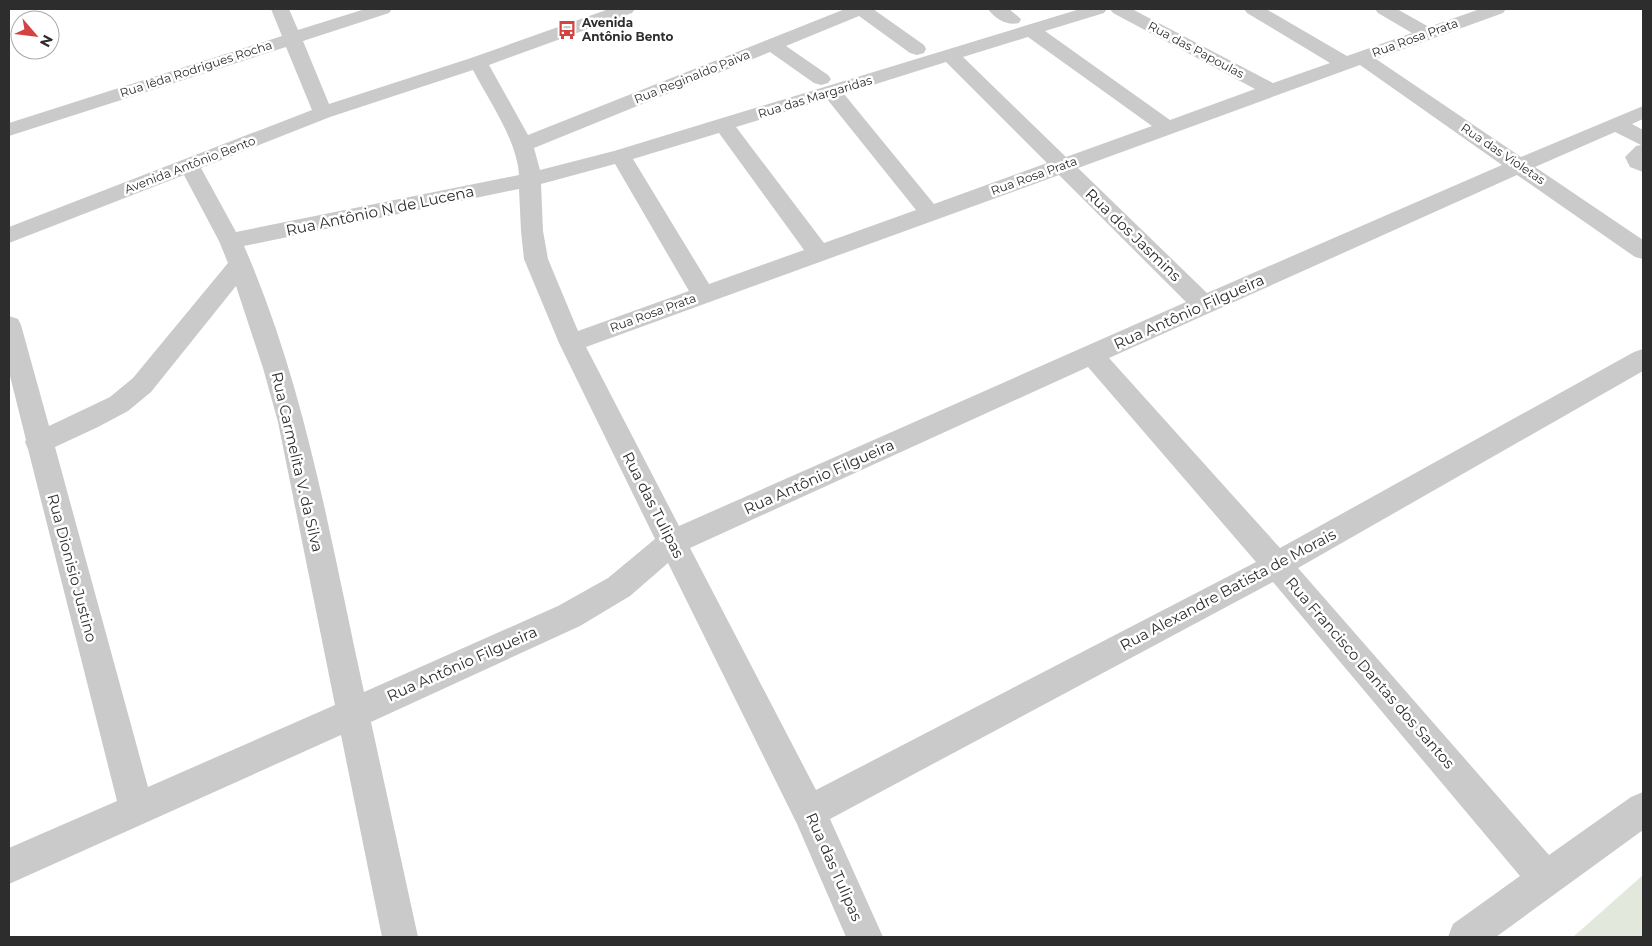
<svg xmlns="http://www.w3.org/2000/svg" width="1652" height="946" font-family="Montserrat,sans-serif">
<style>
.green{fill:#e2e9dc}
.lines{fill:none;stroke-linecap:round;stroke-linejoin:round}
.minor{fill:#cacaca;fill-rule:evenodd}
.labels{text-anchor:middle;stroke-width:5;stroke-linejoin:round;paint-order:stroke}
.far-poi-label{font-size:12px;font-weight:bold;fill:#2d2d2d;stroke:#fff;text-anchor:start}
.far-street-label{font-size:12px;fill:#2d2d2d;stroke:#fff}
.street-label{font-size:15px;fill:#2d2d2d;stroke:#fff}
</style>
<rect width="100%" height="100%" fill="#fff"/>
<path class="green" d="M1643,875V937H1573Z"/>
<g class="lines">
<g class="minor">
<path d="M271,9H289L298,30L365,9H392L389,13L303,41L329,104L471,58L609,9H635L632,13L489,65L528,135L845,9H873L924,45L926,49L924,53L917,55L910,53L859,16L786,46L828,75L831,79L828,83L821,85L814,83L770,52L534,148L540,170L614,151L1080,9H1107L1104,13L1045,31L1170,120L1255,89L1113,13L1110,9H1132L1273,83L1330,63L1247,13L1244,9H1266L1347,56L1412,33L1378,13L1375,9H1397L1429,27L1480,9H1506L1503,13L1376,59L1521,157L1643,106V119L1632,124L1643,130V172L1630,167L1625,157L1636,146L1641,145L1615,132L1535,167L1643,240V259L1635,257L1517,175L1109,358L1280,548L1634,352L1643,349V371L1298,568L1549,855L1631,797L1643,792V830L1496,937H1448L1453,924L1520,876L1273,582L830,819L883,937H846L797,824L668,563L630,596L580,626L371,722L418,937H382L341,735L9,884V848L117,801L28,449L25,442L26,440L9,372V316L18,319L21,325L49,426L110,397L133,378L228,263L219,241L184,175L9,243V227L312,110L286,47L9,136V123L282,36ZM1028,37L1152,126L1066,157L963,57ZM946,62L1047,163L934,204L844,94ZM1360,65L1502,165L1207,293L1078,168ZM473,70C489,101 517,140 519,175L236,232L201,168L330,117ZM827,99L916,210L824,243L736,127ZM719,133L804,250L709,284L633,159ZM615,164L689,291L578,331L548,259L543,231L541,184ZM1059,175L1186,302L679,526L586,347ZM519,189L521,231L524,259L559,343L655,539L608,578L558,606L364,692C331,543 306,387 244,246ZM236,286L263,368L278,422L335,705L148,787L55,447L98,427L128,411L151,392ZM1088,367L1256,562L816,790L690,548Z"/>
<path d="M988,9H1009L1021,19L1019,23C1007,26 995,19 988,9Z"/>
</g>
</g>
<defs>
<g id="bus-bare" transform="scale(1.5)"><path d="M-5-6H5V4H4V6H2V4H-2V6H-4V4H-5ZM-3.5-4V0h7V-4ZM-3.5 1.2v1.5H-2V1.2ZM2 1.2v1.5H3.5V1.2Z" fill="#d34341" stroke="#fff" stroke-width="2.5" paint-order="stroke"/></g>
</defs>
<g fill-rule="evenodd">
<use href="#bus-bare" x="567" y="30"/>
</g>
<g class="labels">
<g class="far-poi-label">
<text x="582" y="27">Avenida<tspan x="582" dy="14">Antônio Bento</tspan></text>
</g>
<g class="far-street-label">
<text transform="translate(1415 38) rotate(-20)" y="4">Rua Rosa Prata</text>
<text transform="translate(1196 50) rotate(28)" y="4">Rua das Papoulas</text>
<text transform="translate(196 69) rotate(-18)" y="4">Rua Iêda Rodrigues Rocha</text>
<text transform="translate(692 77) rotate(-22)" y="4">Rua Reginaldo Paiva</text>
<text transform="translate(815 97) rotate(-17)" y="4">Rua das Margaridas</text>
<text transform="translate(1503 154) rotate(34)" y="4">Rua das Violetas</text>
<text transform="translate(190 165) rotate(-21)" y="4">Avenida Antônio Bento</text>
<text transform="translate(1034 176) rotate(-20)" y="4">Rua Rosa Prata</text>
<text transform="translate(653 313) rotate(-20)" y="4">Rua Rosa Prata</text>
</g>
<g class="street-label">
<text transform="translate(380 211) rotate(-12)" y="5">Rua Antônio N de Lucena</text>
<text transform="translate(1133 235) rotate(44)" y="5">Rua dos Jasmins</text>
<text transform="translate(1189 312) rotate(-24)" y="5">Rua Antônio Filgueira</text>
<text transform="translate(297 462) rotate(77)" y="5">Rua Carmelita V. da Silva</text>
<text transform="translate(819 477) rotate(-24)" y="5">Rua Antônio Filgueira</text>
<text transform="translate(653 505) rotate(63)" y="5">Rua das Tulipas</text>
<text transform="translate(72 568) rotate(75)" y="5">Rua Dionisio Justino</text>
<text transform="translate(1228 590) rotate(-28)" y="5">Rua Alexandre Batista de Morais</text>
<text transform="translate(462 664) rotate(-24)" y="5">Rua Antônio Filgueira</text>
<text transform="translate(1370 673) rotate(49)" y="5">Rua Francisco Dantas dos Santos</text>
<text transform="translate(834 867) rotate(66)" y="5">Rua das Tulipas</text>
</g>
</g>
<rect width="1652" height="946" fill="none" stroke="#2d2d2d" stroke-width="20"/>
<g transform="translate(35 35) rotate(118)"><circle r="24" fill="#ffffff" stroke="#ababab"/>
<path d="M0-4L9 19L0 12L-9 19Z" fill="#d34341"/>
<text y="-8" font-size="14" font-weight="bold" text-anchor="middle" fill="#2d2d2d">N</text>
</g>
</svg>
